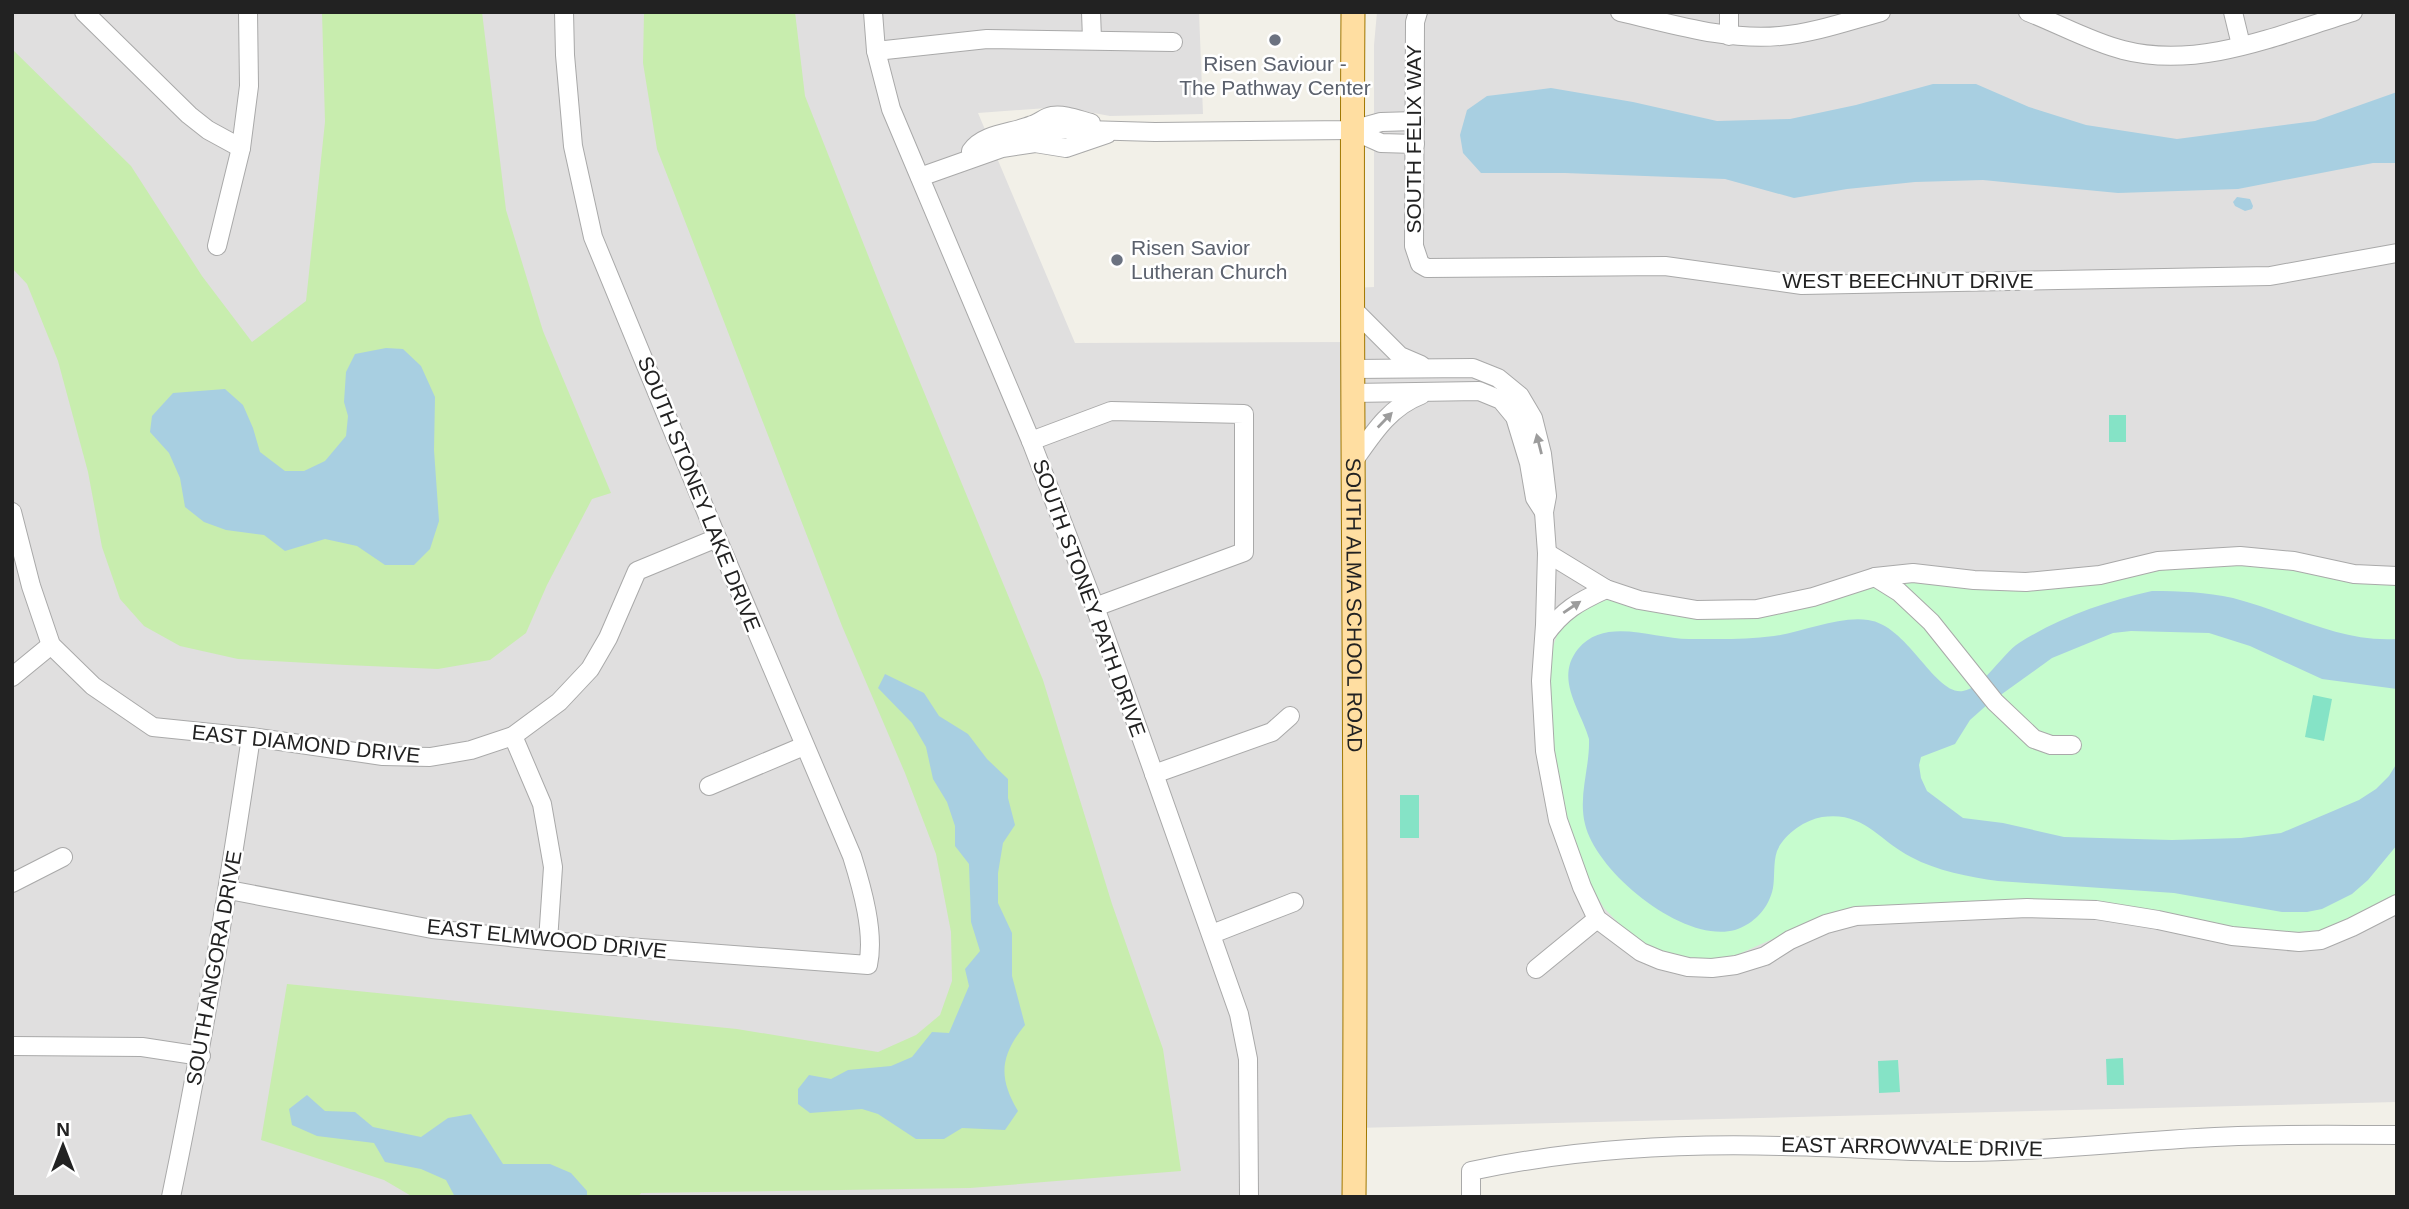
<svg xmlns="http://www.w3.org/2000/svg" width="2409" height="1209" font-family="Arial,sans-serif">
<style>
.residential{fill:#e0dfdf}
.grass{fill:#c8edae}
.park{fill:#c6fcce}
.pitch{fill:#85e3c6}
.water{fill:#a8cfe1}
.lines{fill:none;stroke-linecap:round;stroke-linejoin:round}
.minor-casing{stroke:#a9a9a9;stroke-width:20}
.major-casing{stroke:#a07700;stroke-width:25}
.minor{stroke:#fff;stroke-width:18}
.major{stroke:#ffdea1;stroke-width:23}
.oneway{fill:#9c9c9c}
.worship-dot{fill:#6b7280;stroke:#fff;stroke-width:2.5}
.labels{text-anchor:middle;stroke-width:5;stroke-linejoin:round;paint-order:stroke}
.worship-label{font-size:21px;fill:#5b616d;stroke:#fff}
.street-label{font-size:21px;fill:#222;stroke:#fff}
</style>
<rect width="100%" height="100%" fill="#f2f0e8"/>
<path class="residential" d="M12,12H1199L1203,114L1110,116L1061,107L978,113L1075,343L1352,342V288L1374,287V45L1377,12H2397V1102L1355,1128L1353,1197H12Z"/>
<g class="grass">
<path d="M322,12H482L506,210L543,331L611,493L592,499L547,585L526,633L490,660L438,669L346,665L238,659L180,646L144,626L120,599L102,547L88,472L58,361L27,284L12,268V49L131,166L202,276L252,342L306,301L325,122Z"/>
<path d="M644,12H795L805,96L881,288L1043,680L1112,904L1163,1049L1181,1171L970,1188L641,1193L638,1197H413L384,1180L261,1140L287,984L737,1029L878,1052L916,1035L940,1015L952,981L951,932L936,854L905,773L842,626L657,149L643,63Z"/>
</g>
<path class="park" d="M2254,564L2369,584L2397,583V897L2384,900L2324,930L2283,933L2237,928L2165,913L2087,901L2000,900L1942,904L1786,933L1739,954L1714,960L1670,955L1635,940L1604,908L1586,878L1563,803L1551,727V652L1560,627L1582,608L1610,599L1671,614L1916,581Z"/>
<g class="pitch">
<rect x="2109" y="415" width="17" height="27"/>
<path d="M2313,695L2332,699L2324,741L2305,737Z"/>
<rect x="1400" y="795" width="19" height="43"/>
<path d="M2123,1058L2124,1085H2107L2106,1059Z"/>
<path d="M1898,1060L1900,1092L1879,1093L1878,1061Z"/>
</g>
<g class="water">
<path d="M1933,84H1976L2029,107L2086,125L2177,139L2315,121L2397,92V163H2373L2238,189L2118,193L1983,180L1915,182L1847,189L1794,198L1725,179L1565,173H1481L1463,153L1460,135L1467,110L1487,96L1551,88L1633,102L1717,121L1790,119L1856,105Z"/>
<path d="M2237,197L2250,199L2253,206L2252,209L2245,211L2235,206L2233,202Z"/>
<path d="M386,348L403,349L421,366L435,397L434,450L439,521L430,549L414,565H385L357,546L325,539L285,551L264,535L226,530L204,522L185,507L180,478L169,453L150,432L152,416L173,393L225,389L243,405L253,428L260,452L285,471H304L325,461L346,436L348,416L344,402L346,372L355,354Z"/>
<path d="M2152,591C2180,591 2206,592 2233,598C2288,612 2339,643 2397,639V689L2322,679L2250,646L2209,633L2131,631L2113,633L2052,658L1988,704L1970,720L1955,744L1921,757L1919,765L1921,778L1927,791L1963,818L2003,823L2064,837L2172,840L2241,838L2281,833L2359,800L2376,789L2389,776L2397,763V845L2368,880L2352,894L2322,909L2307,912H2282L2174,893L1998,881C1969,877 1937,871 1911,857C1878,840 1864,811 1822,817C1805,820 1784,834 1777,851C1773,863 1775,877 1773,888C1769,908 1754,924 1735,930C1683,944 1596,872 1585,824C1578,795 1590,768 1589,739C1581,710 1554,679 1578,649C1605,616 1654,639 1689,639C1717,639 1746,640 1774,636C1804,632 1838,616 1868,620C1908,625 1935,696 1963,691C1983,688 2002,654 2019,643C2060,617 2104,602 2152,591Z"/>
<path d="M885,674L924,693L939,716L968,734L987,759L1008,779V798L1015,825L1003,843L998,873V903L1012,933V976L1025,1025C1000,1056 998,1077 1018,1111L1005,1130L962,1128L944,1139H916L878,1114L862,1109L810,1113L798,1104V1089L809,1075L831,1079L848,1070L891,1066L912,1057L932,1032L949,1033L969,986L965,969L980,951L971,922L969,864L955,846V826L947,802L933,779L926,747L912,723L878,688Z"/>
<path d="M307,1095L325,1111L355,1112L373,1127L421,1137L448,1118L471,1114L503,1164H550L571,1173L587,1191V1197H455L446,1180L421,1169L385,1162L374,1143L317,1136L292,1125L289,1109Z"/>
</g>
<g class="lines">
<g class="minor-casing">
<g id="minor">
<path d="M84,12L189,115L208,130L241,148"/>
<path d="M873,12L876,51L891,109L1031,441L1095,607L1239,1014L1248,1059L1249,1197"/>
<path d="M1091,12L1092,39"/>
<path d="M1418,12L1415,22L1414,246L1420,264L1427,268L1665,266L1802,285L2270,276L2397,253"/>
<path d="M1620,12C1673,24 1726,41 1780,36C1814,33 1848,21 1881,12"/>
<path d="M2028,12C2059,24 2091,42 2123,50C2200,70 2280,34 2353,12"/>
<path d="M2233,12L2241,45"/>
<path d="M1729,36V12"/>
<path d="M876,51L987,39L1173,42"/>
<path d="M1352,130L1381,143L1415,144"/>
<path d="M1040,132L1051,129L1155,132L1352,130L1381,122L1415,121"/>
<path d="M971,151C983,133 1014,133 1032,125C1039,123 1045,117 1052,116C1065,114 1079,120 1091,123"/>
<path d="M920,177L1002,148L1035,143L1066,148L1107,134"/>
<path d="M217,246L241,148L249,86L248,12"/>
<path d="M1352,308L1400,356L1421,365"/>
<path d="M1352,369L1473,368L1498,378L1520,396L1533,418L1542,454L1547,496L1544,512L1547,553L1545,625L1541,681L1545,751L1558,820L1582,887L1597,919L1641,952L1660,960L1688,967L1712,968L1736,965L1765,956L1790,940L1826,924L1856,916L2027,908L2096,910L2158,920L2232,936L2299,942L2321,940L2352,927L2397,904"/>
<path d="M1352,393L1479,391L1501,400L1515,417L1529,463L1535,498L1544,512"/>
<path d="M1031,441L1111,411L1244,414V552L1095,607"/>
<path d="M1353,462C1372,435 1389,407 1421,395"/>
<path d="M12,512L31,586L51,645L93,686L153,727L251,737L383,756L430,757L471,750L513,736L559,702L590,669L608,638L637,571L717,538"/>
<path d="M1547,553L1606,589L1639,600L1697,610L1757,609L1813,597L1875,577L1913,573L1974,580L2026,582L2100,575L2158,561L2240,556L2294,561L2354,574L2397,576"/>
<path d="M1875,577L1899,592L1931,622L1995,702L2034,739L2051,745H2072"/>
<path d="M1545,635C1563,610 1578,602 1606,589"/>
<path d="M12,677L51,645"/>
<path d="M513,736L542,804L553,867L548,941"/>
<path d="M1154,774L1272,732L1290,716"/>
<path d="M709,786L804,746"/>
<path d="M12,883L63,857"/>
<path d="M229,890L432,929L548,941L868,965C875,933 862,888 852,856L717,538L593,237L573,146L565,55L564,12"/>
<path d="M1212,934L1294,902"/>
<path d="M1536,969L1597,919"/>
<path d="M12,1046L142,1047L201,1056"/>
<path d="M171,1197C203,1044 228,891 251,737"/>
<path d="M1471,1197V1171C1573,1149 1678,1143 1782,1146C1844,1147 1905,1152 1968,1152C2058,1151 2147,1139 2238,1136C2291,1134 2344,1135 2397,1135"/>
</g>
</g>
<g class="major-casing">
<g id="major">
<path id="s1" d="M1353,12C1350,407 1358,802 1354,1197"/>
</g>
</g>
<use href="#minor" class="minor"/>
<use href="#major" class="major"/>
</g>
<defs><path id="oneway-solid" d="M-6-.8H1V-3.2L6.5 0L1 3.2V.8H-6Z" transform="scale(1.75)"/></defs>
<g class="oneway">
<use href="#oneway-solid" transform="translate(1385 420) rotate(-46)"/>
<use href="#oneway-solid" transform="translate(1539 444) rotate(-104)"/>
<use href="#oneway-solid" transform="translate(1572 607) rotate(-34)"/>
</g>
<g class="worship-dot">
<circle cx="1275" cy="40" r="7"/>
<circle cx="1117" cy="260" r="7"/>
</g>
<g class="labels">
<g class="worship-label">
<text x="1275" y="71">Risen Saviour -<tspan x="1275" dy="24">The Pathway Center</tspan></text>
<text x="1131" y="255" text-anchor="start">Risen Savior<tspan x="1131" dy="24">Lutheran Church</tspan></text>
</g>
<g class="street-label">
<text transform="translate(1414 139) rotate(-90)" y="7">SOUTH FELIX WAY</text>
<text x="1908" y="288">WEST BEECHNUT DRIVE</text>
<text transform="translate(699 494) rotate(68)" y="7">SOUTH STONEY LAKE DRIVE</text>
<text transform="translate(1089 598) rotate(70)" y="7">SOUTH STONEY PATH DRIVE</text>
<text dy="7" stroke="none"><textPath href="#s1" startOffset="593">SOUTH ALMA SCHOOL ROAD</textPath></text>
<text transform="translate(306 744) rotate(6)" y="7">EAST DIAMOND DRIVE</text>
<text transform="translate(547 939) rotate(6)" y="7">EAST ELMWOOD DRIVE</text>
<text transform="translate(214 968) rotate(-80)" y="7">SOUTH ANGORA DRIVE</text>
<text transform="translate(1912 1147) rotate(1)" y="7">EAST ARROWVALE DRIVE</text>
</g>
</g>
<rect width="2409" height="1209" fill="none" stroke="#222222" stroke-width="28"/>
<g transform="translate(63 1146)" stroke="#ffffff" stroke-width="5" paint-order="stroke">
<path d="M0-5L12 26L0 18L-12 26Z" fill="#222222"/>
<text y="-10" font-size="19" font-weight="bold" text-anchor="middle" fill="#222222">N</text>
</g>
</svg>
